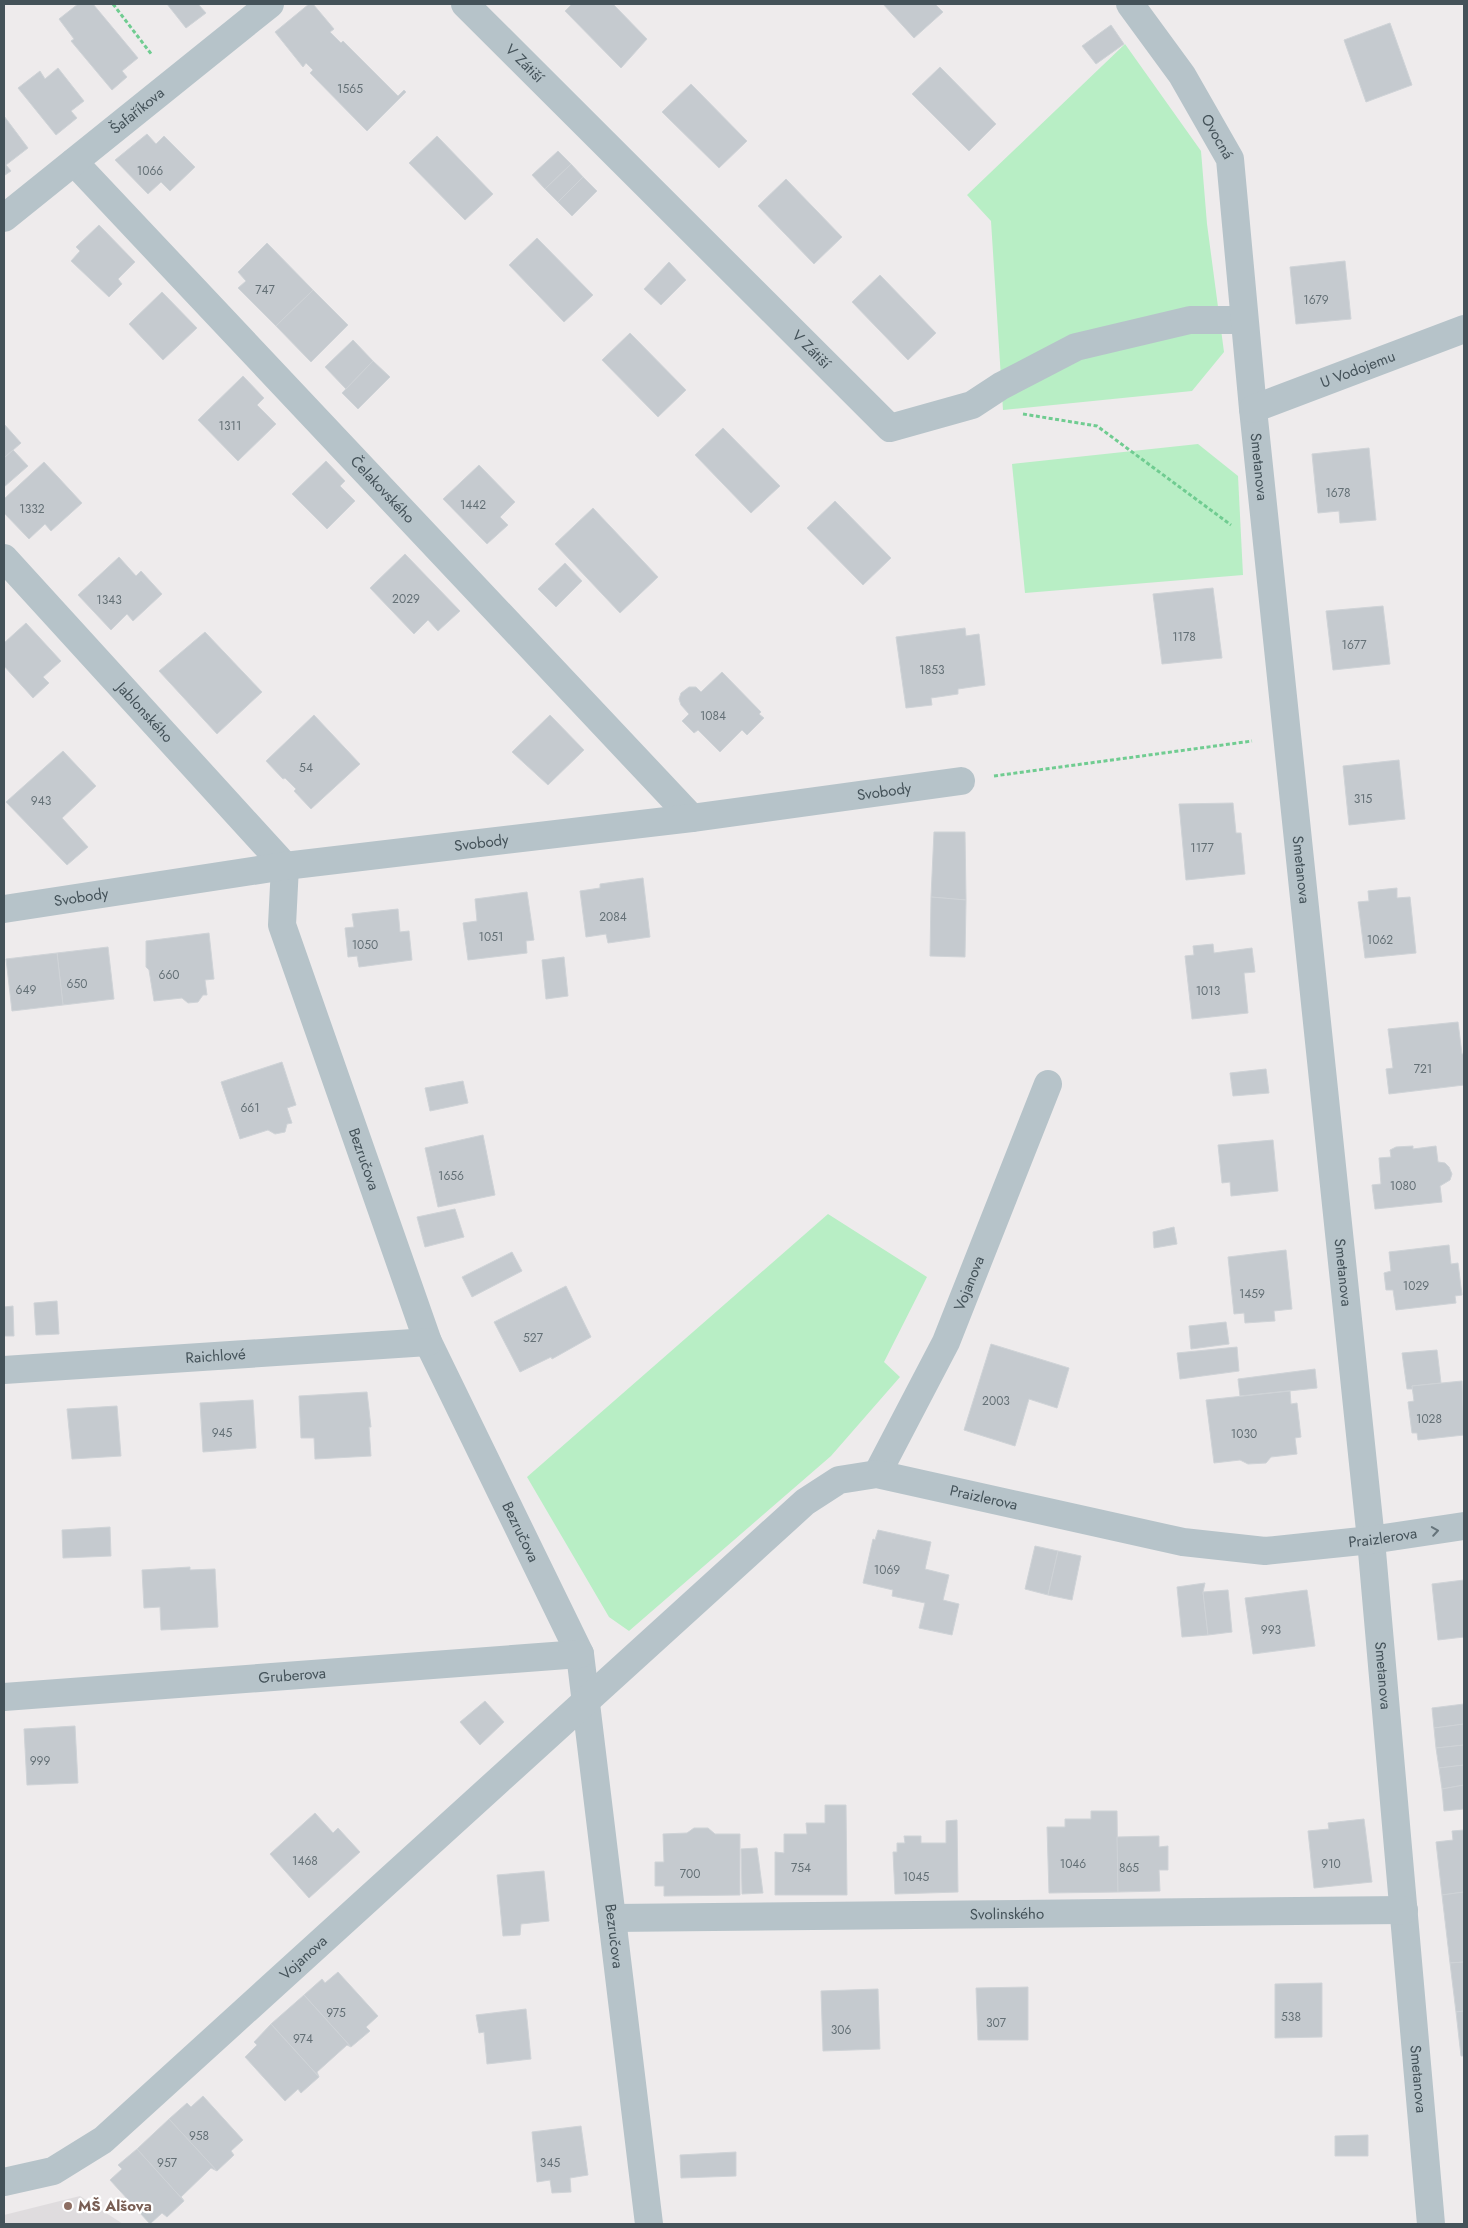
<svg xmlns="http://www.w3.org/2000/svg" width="1468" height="2228" font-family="Jost,sans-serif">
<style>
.education{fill:#dfdcde}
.green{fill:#b8eec5}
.building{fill:#c5cacf;stroke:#cfd3d7}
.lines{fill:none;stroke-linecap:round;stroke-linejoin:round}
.path{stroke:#70cc91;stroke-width:3;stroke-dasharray:4 2.5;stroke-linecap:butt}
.street{stroke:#b6c3c9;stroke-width:28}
.oneway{stroke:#66747b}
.education-dot{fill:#8d6e63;stroke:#fff;stroke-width:2}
.labels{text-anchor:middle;stroke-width:4.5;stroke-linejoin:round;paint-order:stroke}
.number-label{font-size:12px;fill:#647076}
.street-label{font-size:15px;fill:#445259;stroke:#fff}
.education-label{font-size:15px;font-weight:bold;fill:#785e54;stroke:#fff;text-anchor:start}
</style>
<rect width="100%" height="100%" fill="#eeebec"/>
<path class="education" d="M80,2196L123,2224H4V2215Z"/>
<g class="green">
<path d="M1125,44L1201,151L1207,224L1224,352L1192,391L1003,410L991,221L967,195Z"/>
<path d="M1198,444L1238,476L1243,575L1025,593L1012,464Z"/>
<path d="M828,1214L927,1277L884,1362L900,1377L831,1456L629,1631L609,1617L527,1477Z"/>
</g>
<g class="building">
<path d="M78,4H93L138,58L122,71L127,77L112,90L71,41L74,39L59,19Z"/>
<path d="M167,4H198L206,13L186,28Z"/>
<path d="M309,4H313L334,29L330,32L341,43L343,41L398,96L404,90L406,92L367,131L310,73L313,70L306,63L303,67L275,32Z"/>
<path d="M572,4H613L647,39L621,68L565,11Z"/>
<path d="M883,4H935L943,12L914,38Z"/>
<path d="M1390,23L1412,85L1366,102L1344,40Z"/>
<path d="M1111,25L1124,44L1096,64L1082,46Z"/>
<path d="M940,67L996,124L969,151L912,94Z"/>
<path d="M58,68L84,101L71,111L77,118L56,135L18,88L40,71L45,79Z"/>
<path d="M691,84L747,141L719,168L662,112Z"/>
<path d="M4,116L28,148L6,165L11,171L5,175Z"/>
<path d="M147,134L156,144L164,136L195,167L170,191L161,182L148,194L115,160Z"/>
<path d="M437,136L493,194L465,220L409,163Z"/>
<path d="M558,151L571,164L545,189L532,175Z"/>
<path d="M571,164L583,177L558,202L545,189Z"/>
<path d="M583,177L597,191L572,216L558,202Z"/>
<path d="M786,179L842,237L814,264L758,206Z"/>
<path d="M99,225L135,262L118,279L122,284L109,297L71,261L80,251L76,247Z"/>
<path d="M537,238L593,295L564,322L509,265Z"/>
<path d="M267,243L313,290L276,326L238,288L246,281L238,272Z"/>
<path d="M1345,261L1351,319L1296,324L1290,267Z"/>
<path d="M669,262L686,280L661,305L644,289Z"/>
<path d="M880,275L936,333L908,360L852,302Z"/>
<path d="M313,290L348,325L311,362L276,326Z"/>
<path d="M162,292L197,328L163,360L129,324Z"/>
<path d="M630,333L686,390L658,417L602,360Z"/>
<path d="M353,340L373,361L346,389L325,367Z"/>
<path d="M373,361L390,377L358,409L342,393Z"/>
<path d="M243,376L264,398L257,405L276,424L238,461L198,420Z"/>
<path d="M4,424L21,443L4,458Z"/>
<path d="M723,428L780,486L751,513L695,455Z"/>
<path d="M1369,448L1376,520L1340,523L1339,511L1318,513L1312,454Z"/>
<path d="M13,450L28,466L4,487V458Z"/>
<path d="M326,461L345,481L340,486L355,501L327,529L292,494Z"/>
<path d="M44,462L82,503L51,531L45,524L29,539L4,513V499Z"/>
<path d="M479,465L515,502L500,517L508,525L487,544L443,499Z"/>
<path d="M835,501L891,558L863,585L807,528Z"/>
<path d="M593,508L658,577L620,613L555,544Z"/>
<path d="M405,554L460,611L438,631L428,620L414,634L370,588Z"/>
<path d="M119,557L136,576L141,571L162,594L133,621L127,614L111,630L78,595Z"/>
<path d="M565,563L582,581L556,607L538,589Z"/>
<path d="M1213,588L1222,658L1162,664L1153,594Z"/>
<path d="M1383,606L1390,664L1333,670L1326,611Z"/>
<path d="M26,623L61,661L43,677L49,683L33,698L4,666V643Z"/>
<path d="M965,628L966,636L979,634L985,685L958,689V694L931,698L932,705L906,708L896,637Z"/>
<path d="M205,632L262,692L217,734L159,671Z"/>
<path d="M722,672L761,712L759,714L764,718L747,735L742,730L720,752L698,730L694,733L682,721L689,714L681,705L679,699L681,693L689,687H696L701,692Z"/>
<path d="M314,715L360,764L311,809L294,791L296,789L285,778L283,779L266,761Z"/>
<path d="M550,715L584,750L548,785L512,752Z"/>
<path d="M63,751L96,786L62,818L88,847L67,865L6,802Z"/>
<path d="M1399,760L1405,819L1349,825L1343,766Z"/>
<path d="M1233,803L1236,833H1241L1245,874L1186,880L1179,804Z"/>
<path d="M934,832H965L966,900L931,897Z"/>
<path d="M643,878L650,937L608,943L606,934L586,937L580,891L600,888V884Z"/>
<path d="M1397,888V898L1410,897L1416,953L1365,958L1358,902L1369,901L1368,891Z"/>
<path d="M527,892L534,940L526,941L527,953L468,960L463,923L477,921L475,899Z"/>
<path d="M931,897L966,900L965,957L930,956Z"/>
<path d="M398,909L400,932L409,931L412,960L359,967L357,956L348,957L345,928L354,927L352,914Z"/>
<path d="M209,933L214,979L205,980L207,995H203L198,1002L188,1003L182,998L154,1001L149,970L146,967V941Z"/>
<path d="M1213,944L1214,953L1252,948L1255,972L1244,973L1248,1013L1192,1019L1185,956L1194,955L1193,946Z"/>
<path d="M108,947L114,999L63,1005L57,953Z"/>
<path d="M57,953L63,1005L12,1011L6,959Z"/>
<path d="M564,957L568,996L546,999L542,960Z"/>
<path d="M1458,1022L1462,1054H1464V1085L1389,1094L1386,1069L1393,1068L1388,1029Z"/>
<path d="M282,1062L296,1105L287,1108L292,1123L287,1124L285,1132L275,1134L268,1130L240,1139L221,1082Z"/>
<path d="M1266,1069L1269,1093L1233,1096L1230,1073Z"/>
<path d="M463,1081L468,1103L430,1111L425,1088Z"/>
<path d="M483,1135L495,1195L438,1207L425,1148Z"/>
<path d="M1273,1140L1278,1191L1231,1196L1230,1182L1222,1183L1218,1145Z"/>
<path d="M1413,1146V1149L1436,1146L1438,1162L1445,1163L1449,1167L1452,1174L1450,1180L1440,1186L1442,1202L1375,1209L1372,1185L1381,1184L1379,1158L1391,1157L1390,1150L1396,1147Z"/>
<path d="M455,1209L464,1237L425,1247L417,1217Z"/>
<path d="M1174,1227L1177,1244L1154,1248L1153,1232Z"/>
<path d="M1449,1245L1451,1264L1458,1263L1462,1295L1455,1296L1456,1303L1396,1310L1393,1290H1386L1384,1273L1391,1271L1389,1252Z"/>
<path d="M1286,1250L1292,1309L1274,1311L1275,1321L1245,1323L1244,1313L1234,1314L1228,1257Z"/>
<path d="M512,1252L522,1271L472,1297L462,1277Z"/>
<path d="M566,1286L591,1337L552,1359L551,1357L520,1372L494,1322Z"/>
<path d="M57,1301L59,1334L36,1335L34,1303Z"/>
<path d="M13,1306L14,1336H4V1307Z"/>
<path d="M1226,1322L1229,1344L1191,1349L1189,1326Z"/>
<path d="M991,1344L1069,1368L1057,1408L1029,1399L1015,1446L964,1430Z"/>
<path d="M1237,1347L1239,1371L1180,1379L1177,1353Z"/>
<path d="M1437,1350L1441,1383L1412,1386L1413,1389H1407L1402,1353Z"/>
<path d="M1315,1369L1317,1388L1240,1396L1238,1379Z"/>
<path d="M1462,1381L1464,1435L1418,1440L1417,1433H1412L1408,1402L1414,1401L1412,1386Z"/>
<path d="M1290,1391L1291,1404L1297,1403L1301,1437L1295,1438L1297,1454L1271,1457L1266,1463L1248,1464L1240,1460L1214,1463L1206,1400Z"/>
<path d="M367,1392L371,1427H369L371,1456L315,1459L314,1438H301L299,1396Z"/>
<path d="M253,1400L256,1448L203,1452L200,1403Z"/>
<path d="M117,1406L121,1456L72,1459L67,1409Z"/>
<path d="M110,1527L111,1556L63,1558L62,1530Z"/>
<path d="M878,1530L931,1542L925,1569L949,1575L943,1600L959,1604L952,1635L919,1628L925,1603L892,1596L893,1590L863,1583L873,1539L875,1540Z"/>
<path d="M1035,1546L1058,1551L1048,1595L1025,1589Z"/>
<path d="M1058,1551L1081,1556L1072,1600L1048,1595Z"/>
<path d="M190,1567V1570L215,1569L218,1627L161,1630L160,1607L144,1608L142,1570Z"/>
<path d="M1464,1580V1637L1438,1640L1432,1584Z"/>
<path d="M1205,1583L1203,1592L1208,1635L1182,1637L1177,1587Z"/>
<path d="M1228,1590L1232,1632L1208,1635L1203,1592Z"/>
<path d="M1307,1590L1315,1646L1253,1654L1245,1598Z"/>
<path d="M485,1701L504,1722L480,1745L460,1722Z"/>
<path d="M1464,1704V1724L1434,1728L1432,1708Z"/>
<path d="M1464,1724V1745L1436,1748L1434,1728Z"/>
<path d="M75,1726L78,1783L27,1785L24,1729Z"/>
<path d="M1464,1745V1765L1439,1768L1436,1748Z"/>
<path d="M1464,1765V1785L1442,1789L1439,1768Z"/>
<path d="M1464,1785V1809L1444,1811L1442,1789Z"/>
<path d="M825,1805H846L847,1895H775V1852L784,1853V1834H807L806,1823H825Z"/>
<path d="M1091,1811H1117L1118,1892L1049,1893L1047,1827H1065V1819H1091Z"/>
<path d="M315,1813L333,1833L338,1828L360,1852L309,1898L270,1854Z"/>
<path d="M1364,1819L1372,1882L1314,1888L1308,1831L1329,1829L1328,1823Z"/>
<path d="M957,1820L958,1892L895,1894L893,1852H897V1843H905L904,1836H921V1843H946V1821Z"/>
<path d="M694,1828H708L715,1834H740V1895L664,1896V1886H655V1862H664L663,1834L687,1833Z"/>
<path d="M1464,1830V1892L1442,1895L1436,1842L1453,1840L1452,1831Z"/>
<path d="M1159,1836V1847L1168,1846V1870H1159L1160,1891L1118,1892L1117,1837Z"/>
<path d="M757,1848L763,1893L742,1894L741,1849Z"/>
<path d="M544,1871L549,1921L521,1924L520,1935L503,1936L497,1875Z"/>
<path d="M1464,1892V1962L1450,1963L1442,1895Z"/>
<path d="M1464,1962V2011L1456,2012L1450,1963Z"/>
<path d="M338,1972L378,2016L366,2027L370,2031L351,2047L304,1995L322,1979L325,1983Z"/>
<path d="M1322,1983V2037L1275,2038V1984Z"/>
<path d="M1028,1987V2040H978L976,1988Z"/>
<path d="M878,1989L880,2049L823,2051L821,1991Z"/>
<path d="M304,1995L351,2047L347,2045L317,2072L319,2077L271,2024Z"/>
<path d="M526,2009L531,2059L487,2064L484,2032L479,2033L476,2015Z"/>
<path d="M1464,2011V2056H1461L1456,2012Z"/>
<path d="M271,2024L319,2077L301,2093L298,2089L285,2101L245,2057L257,2045L254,2042Z"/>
<path d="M203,2096L243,2140L231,2151L234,2155L217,2171L169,2119L187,2103L191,2107Z"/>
<path d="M169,2119L217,2171L211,2168L181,2197L184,2201L137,2149Z"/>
<path d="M581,2126L588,2175L570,2178L571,2192L552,2193L550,2180L537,2182L532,2132Z"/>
<path d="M1368,2135V2156H1335V2136Z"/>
<path d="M137,2149L184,2201L167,2217L162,2213L150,2224L110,2180L122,2169L118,2165Z"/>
<path d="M736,2152V2176L681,2178L680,2155Z"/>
</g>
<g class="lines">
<g class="path">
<path d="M113,4L152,55"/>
<path d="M1023,414L1097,426L1231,525"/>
<path d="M994,776L1252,741"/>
</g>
<g class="street">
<path id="s1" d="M465,4L890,428L972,405L1001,386L1076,347L1190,320H1244"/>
<path id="s2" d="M1130,4L1182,75L1230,159L1253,409L1371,1540L1431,2224"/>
<path id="s3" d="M74,162L692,818"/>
<path id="s4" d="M4,218L270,4"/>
<path id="s5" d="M1253,409L1464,329"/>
<path id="s6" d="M4,558L285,866L282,925L428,1342L580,1654L649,2224"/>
<path id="s7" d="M4,909L285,866L692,818L961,781"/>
<path id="s8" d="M4,1370L428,1342"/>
<path id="s9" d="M877,1474L946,1342L1048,1084"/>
<path id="s10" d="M4,1697L580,1654"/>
<path id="s11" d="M612,1918L1404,1910"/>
<path id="s12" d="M4,2182L53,2171L103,2140L805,1502L839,1480L877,1474L1183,1542L1265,1551L1371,1540L1464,1526"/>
</g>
</g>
<defs><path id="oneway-chevron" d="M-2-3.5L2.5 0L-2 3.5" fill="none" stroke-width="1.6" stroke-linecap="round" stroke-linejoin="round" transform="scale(1.25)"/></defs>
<use class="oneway" href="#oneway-chevron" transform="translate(1435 1531) rotate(-9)"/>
<circle class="education-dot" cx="68" cy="2206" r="5"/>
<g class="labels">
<g class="number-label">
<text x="350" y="93">1565</text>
<text x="150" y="175">1066</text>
<text x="265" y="294">747</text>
<text x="1316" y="304">1679</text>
<text x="230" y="430">1311</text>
<text x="1338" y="497">1678</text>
<text x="473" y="509">1442</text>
<text x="32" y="513">1332</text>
<text x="406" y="603">2029</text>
<text x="109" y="604">1343</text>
<text x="1184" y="641">1178</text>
<text x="1354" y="649">1677</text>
<text x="932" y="674">1853</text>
<text x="713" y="720">1084</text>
<text x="306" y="772">54</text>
<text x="1363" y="803">315</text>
<text x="41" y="805">943</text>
<text x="1202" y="852">1177</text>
<text x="613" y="921">2084</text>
<text x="491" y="941">1051</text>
<text x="1380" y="944">1062</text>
<text x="365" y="949">1050</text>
<text x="169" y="979">660</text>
<text x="77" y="988">650</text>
<text x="26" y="994">649</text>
<text x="1208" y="995">1013</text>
<text x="1423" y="1073">721</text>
<text x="250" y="1112">661</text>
<text x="451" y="1180">1656</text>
<text x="1403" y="1190">1080</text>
<text x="1416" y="1290">1029</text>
<text x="1252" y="1298">1459</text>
<text x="533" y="1342">527</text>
<text x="996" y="1405">2003</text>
<text x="1429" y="1423">1028</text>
<text x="222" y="1437">945</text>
<text x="1244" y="1438">1030</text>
<text x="887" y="1574">1069</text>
<text x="1271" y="1634">993</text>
<text x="40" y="1765">999</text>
<text x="305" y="1865">1468</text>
<text x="1073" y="1868">1046</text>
<text x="1331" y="1868">910</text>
<text x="801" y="1872">754</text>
<text x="1129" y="1872">865</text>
<text x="690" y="1878">700</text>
<text x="916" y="1881">1045</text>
<text x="336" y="2017">975</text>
<text x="1291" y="2021">538</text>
<text x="996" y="2027">307</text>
<text x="841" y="2034">306</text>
<text x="303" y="2043">974</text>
<text x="199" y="2140">958</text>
<text x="167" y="2167">957</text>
<text x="550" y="2167">345</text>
</g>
<g class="street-label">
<text dy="5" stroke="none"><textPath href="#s1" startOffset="84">V Zátiší</textPath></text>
<text dy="5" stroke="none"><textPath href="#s4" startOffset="171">Šafaříkova</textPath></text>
<text dy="5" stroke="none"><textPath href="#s2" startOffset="159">Ovocná</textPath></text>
<text dy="5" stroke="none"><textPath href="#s1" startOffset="489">V Zátiší</textPath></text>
<text dy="5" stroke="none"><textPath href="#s5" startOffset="112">U Vodojemu</textPath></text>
<text dy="5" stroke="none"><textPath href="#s2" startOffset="494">Smetanova</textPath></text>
<text dy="5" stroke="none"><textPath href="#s3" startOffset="450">Čelakovského</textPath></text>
<text dy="5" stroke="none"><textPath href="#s6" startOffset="209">Jablonského</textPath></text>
<text dy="5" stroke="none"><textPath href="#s7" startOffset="888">Svobody</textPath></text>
<text dy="5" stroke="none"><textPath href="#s7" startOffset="482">Svobody</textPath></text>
<text dy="5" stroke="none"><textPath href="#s2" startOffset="899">Smetanova</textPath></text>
<text dy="5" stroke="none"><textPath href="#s7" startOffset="78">Svobody</textPath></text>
<text dy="5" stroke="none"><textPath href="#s6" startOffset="724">Bezručova</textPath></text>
<text dy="5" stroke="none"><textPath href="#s2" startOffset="1304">Smetanova</textPath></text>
<text dy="5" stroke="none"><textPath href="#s9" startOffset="212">Vojanova</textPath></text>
<text dy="5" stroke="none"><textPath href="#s8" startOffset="212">Raichlové</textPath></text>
<text dy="5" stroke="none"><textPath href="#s12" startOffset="1246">Praizlerova</textPath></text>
<text dy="5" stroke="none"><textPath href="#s6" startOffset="1129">Bezručova</textPath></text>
<text dy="5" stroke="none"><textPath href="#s12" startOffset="1651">Praizlerova</textPath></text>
<text dy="5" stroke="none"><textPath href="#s10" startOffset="289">Gruberova</textPath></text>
<text dy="5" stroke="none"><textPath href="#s2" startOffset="1709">Smetanova</textPath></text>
<text dy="5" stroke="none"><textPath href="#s11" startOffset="395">Svolinského</textPath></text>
<text dy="5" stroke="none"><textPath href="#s6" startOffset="1549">Bezručova</textPath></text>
<text dy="5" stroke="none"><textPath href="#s12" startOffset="380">Vojanova</textPath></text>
<text dy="5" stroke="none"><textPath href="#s2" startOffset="2114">Smetanova</textPath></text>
</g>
<g class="education-label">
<text x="78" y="2211">MŠ Alšova</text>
</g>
</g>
<rect width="1468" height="2228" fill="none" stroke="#445259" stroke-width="10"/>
</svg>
